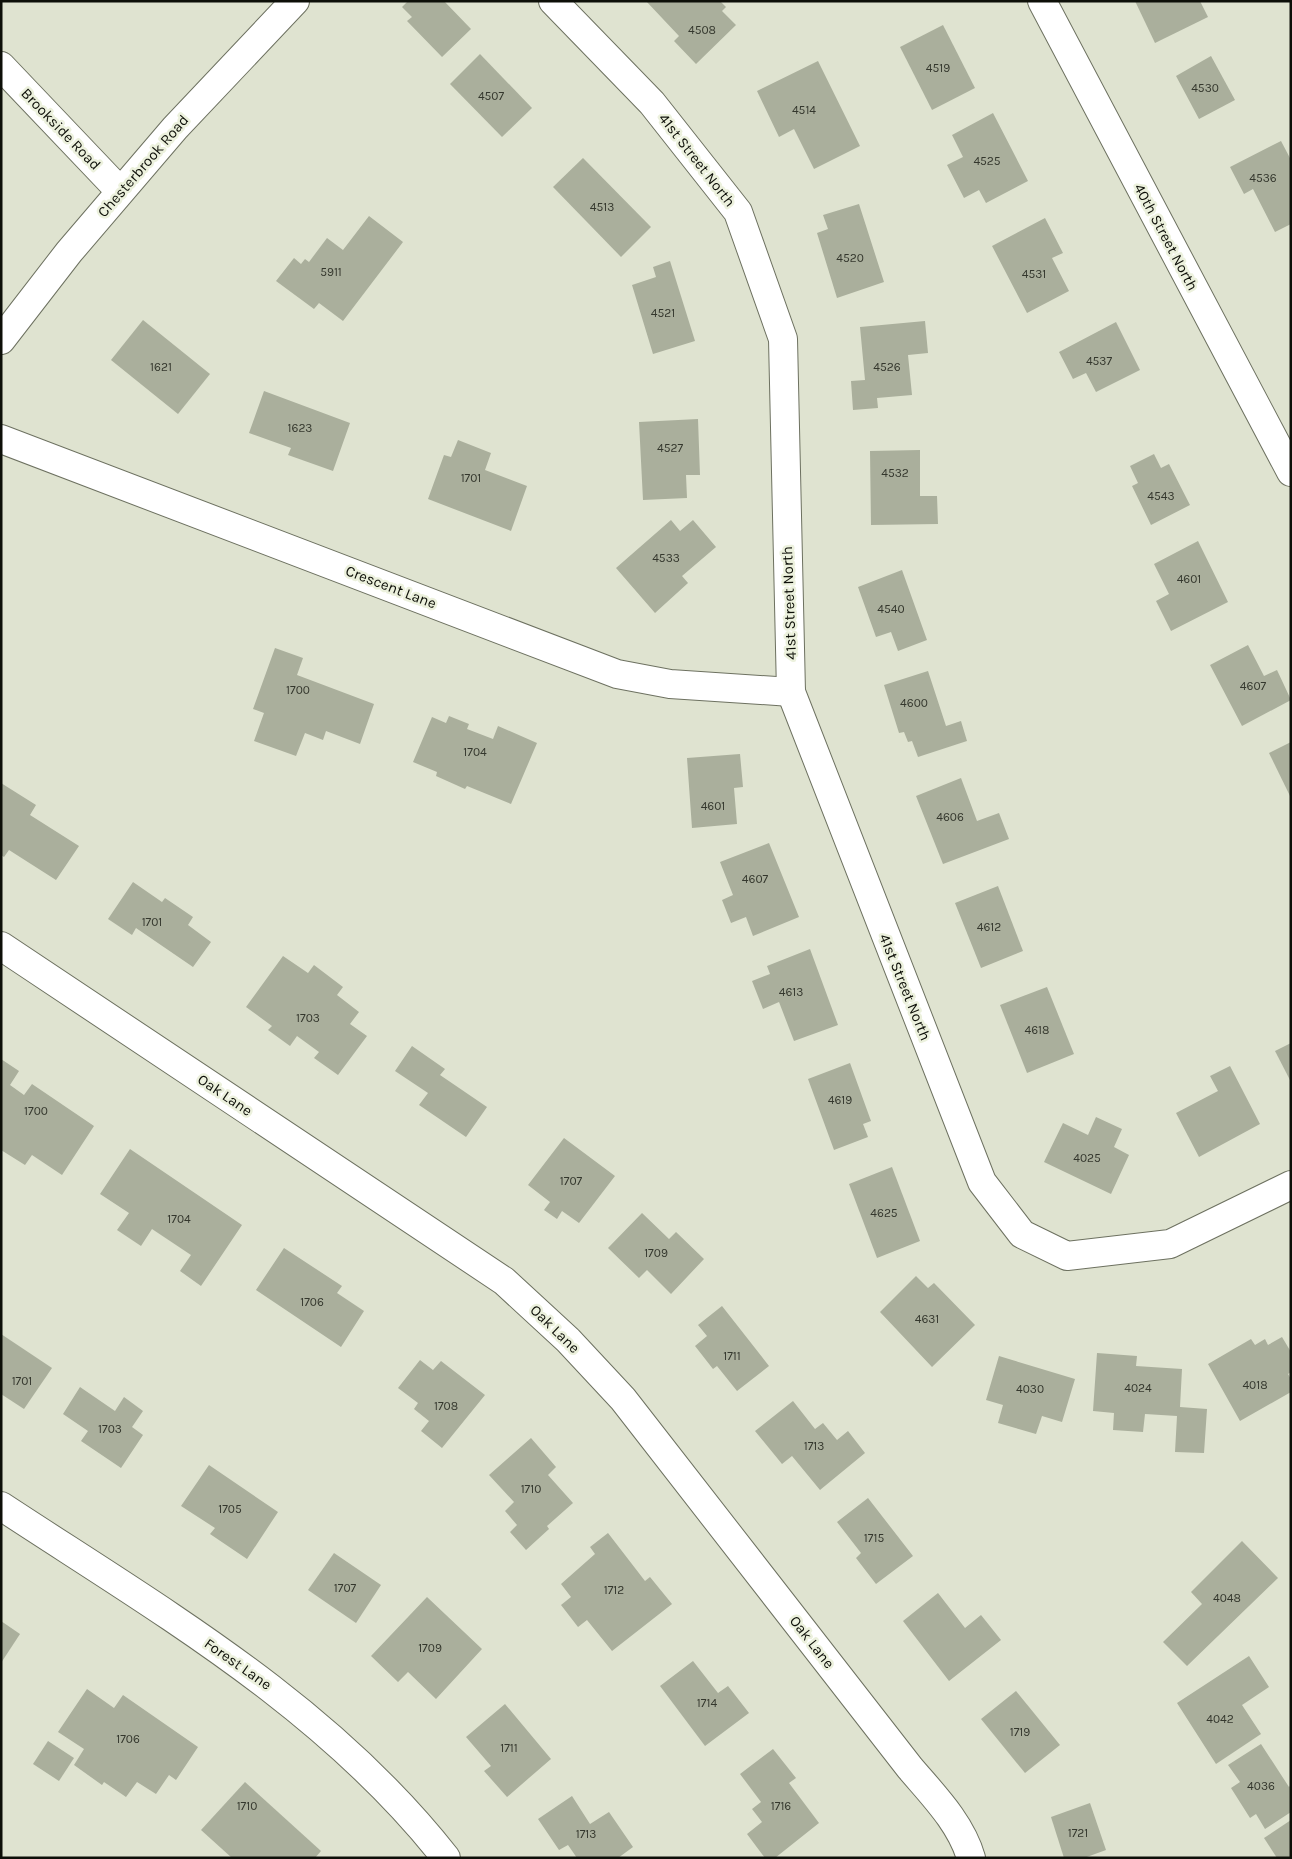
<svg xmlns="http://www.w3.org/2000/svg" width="1292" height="1859" font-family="Karla,sans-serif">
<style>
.building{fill:#aaaf9c}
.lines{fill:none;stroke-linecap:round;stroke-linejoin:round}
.street-casing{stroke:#6d7160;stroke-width:30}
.secondary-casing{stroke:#6d7160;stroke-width:30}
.street{stroke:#fff;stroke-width:28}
.secondary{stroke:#fff;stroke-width:28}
.labels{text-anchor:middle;stroke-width:5;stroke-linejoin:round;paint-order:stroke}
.number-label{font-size:12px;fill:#34372d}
.street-label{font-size:15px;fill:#0d0f08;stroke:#ecf1dd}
</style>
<rect width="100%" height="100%" fill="#dfe3d0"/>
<g class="building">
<path d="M408,1H444L471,29L442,57L407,21L412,17L402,7Z"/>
<path d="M646,1H720L726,7L722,11L736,25L696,64L674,41L679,36Z"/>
<path d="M1135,1H1200L1208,17L1155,43Z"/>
<path d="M943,25L975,88L932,110L900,47Z"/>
<path d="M480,54L532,108L502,137L450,84Z"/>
<path d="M1211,56L1235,100L1199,119L1176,76Z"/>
<path d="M818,61L860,146L814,169L794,129L779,137L757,91Z"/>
<path d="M993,113L1028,181L986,203L979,190L964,198L947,165L963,157L952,135Z"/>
<path d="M1281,141L1291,160V224L1275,232L1253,189L1244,194L1230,167Z"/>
<path d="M583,158L651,227L621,257L553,187Z"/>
<path d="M859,204L884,282L837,298L817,233L828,229L823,215Z"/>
<path d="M369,216L403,242L343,321L319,303L314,309L276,281L294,258L301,264L305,259L309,262L327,238L343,250Z"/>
<path d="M1045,218L1063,253L1052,258L1069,291L1027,313L992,246Z"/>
<path d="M670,261L695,341L653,354L632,285L656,277L653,267Z"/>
<path d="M143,320L210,374L178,414L111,360Z"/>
<path d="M925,321L928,353L908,355L912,395L877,398L878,408L853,410L851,381L865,380L860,327Z"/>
<path d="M1116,322L1140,370L1096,392L1086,373L1073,379L1059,352Z"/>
<path d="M264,391L350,423L333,471L288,455L291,448L249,433Z"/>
<path d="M698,419L700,475H686L687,498L643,500L639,422Z"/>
<path d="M458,440L491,453L485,470L527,486L511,531L428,499L444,455L451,457Z"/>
<path d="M920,450V496H937L938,524L871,525L870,451Z"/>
<path d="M1154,454L1161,468L1169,464L1190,505L1151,525L1132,486L1138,483L1130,466Z"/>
<path d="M671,520L680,531L693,520L716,547L682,576L688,583L655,613L616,568Z"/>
<path d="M1198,541L1228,602L1171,631L1156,601L1169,594L1154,564Z"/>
<path d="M902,570L927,640L898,651L891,632L876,637L858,587Z"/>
<path d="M1248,645L1264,676L1277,670L1291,700L1242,726L1210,665Z"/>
<path d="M275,648L303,658L297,675L374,704L360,744L326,731L323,740L305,733L296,756L254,741L264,713L253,709Z"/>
<path d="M928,671L946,726L961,721L967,741L918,757L912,741L908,742L904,732L899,733L884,685Z"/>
<path d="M449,716L469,724L467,729L493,739L498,726L537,743L511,804L467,786L465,789L436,776L437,772L413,762L432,717L446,723Z"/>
<path d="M1291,742V798L1269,753Z"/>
<path d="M740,754L743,787L734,788L737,824L692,828L687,758Z"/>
<path d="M961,778L977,821L999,813L1009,839L943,864L916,796Z"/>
<path d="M1,783L36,805L30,815L79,846L56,880L9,850L4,857L1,855Z"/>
<path d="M769,843L799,917L753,936L746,917L731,923L722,900L733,895L720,862Z"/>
<path d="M133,882L162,902L165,898L193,917L188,925L211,942L193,967L136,928L132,935L108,919Z"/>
<path d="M998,886L1023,951L981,968L955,903Z"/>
<path d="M810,949L838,1025L794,1041L779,1002L763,1009L752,981L770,974L767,966Z"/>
<path d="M283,956L308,973L314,965L343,987L337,995L359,1012L350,1024L367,1036L338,1075L314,1058L319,1052L297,1036L290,1046L268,1030L272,1026L246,1007Z"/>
<path d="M1047,987L1074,1054L1027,1073L1000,1005Z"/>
<path d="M1291,1043V1082L1275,1051Z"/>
<path d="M412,1046L445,1069L440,1075L487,1107L466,1137L419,1105L428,1093L395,1071Z"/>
<path d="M1,1059L19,1071L10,1085L24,1095L32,1084L94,1126L62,1175L32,1155L25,1165L1,1150Z"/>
<path d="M850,1063L871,1121L863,1124L868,1137L834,1150L808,1079Z"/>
<path d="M1230,1066L1260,1124L1199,1157L1176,1113L1218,1091L1210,1076Z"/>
<path d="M1096,1117L1122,1129L1114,1147L1129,1155L1111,1194L1044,1162L1063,1123L1088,1135Z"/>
<path d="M564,1138L615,1176L579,1223L562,1211L557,1219L544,1210L550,1202L528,1185Z"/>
<path d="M130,1149L242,1225L201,1286L180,1271L191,1255L152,1229L141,1246L117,1230L129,1213L100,1194Z"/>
<path d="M892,1167L920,1241L877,1258L849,1184Z"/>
<path d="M642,1213L669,1239L676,1232L704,1259L671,1294L647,1270L639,1278L608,1248Z"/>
<path d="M284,1248L342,1286L337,1293L364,1311L341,1347L256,1290Z"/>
<path d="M916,1276L928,1288L934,1283L975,1325L932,1367L880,1312Z"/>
<path d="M722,1306L769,1366L737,1391L717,1366L713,1369L695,1346L707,1336L698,1325Z"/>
<path d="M1,1334L52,1368L24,1409L1,1394Z"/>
<path d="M1282,1337L1291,1352V1372L1288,1374L1291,1379V1392L1240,1421L1208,1364L1251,1339L1255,1345L1265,1339L1268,1345Z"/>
<path d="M1097,1353L1137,1356L1136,1366L1182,1369L1180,1407L1207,1409L1204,1453L1175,1452L1177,1416L1145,1414L1143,1432L1113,1430L1114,1413L1093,1411Z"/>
<path d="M999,1356L1075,1379L1062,1422L1042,1416L1036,1434L998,1423L1003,1405L986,1400Z"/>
<path d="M420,1360L433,1370L441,1361L485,1395L442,1448L421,1431L429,1421L414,1409L418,1403L398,1388Z"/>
<path d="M80,1387L115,1411L124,1397L143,1411L132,1427L143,1435L121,1468L81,1441L88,1431L63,1414Z"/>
<path d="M793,1401L815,1429L823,1423L837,1440L848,1431L865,1453L820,1490L792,1456L782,1464L755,1431Z"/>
<path d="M531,1438L556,1467L548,1475L573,1503L547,1526L549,1529L526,1550L510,1532L517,1525L505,1511L514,1502L489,1475Z"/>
<path d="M209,1465L278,1512L247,1559L210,1534L215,1528L181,1506Z"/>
<path d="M868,1498L913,1556L876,1584L856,1558L861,1553L837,1522Z"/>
<path d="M608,1533L645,1581L650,1577L672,1604L612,1651L587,1620L578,1627L561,1605L571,1597L561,1584L595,1554L590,1547Z"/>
<path d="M1242,1541L1278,1578L1187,1666L1163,1642L1202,1604L1191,1592Z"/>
<path d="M334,1553L381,1585L356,1623L308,1590Z"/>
<path d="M938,1593L965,1628L981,1615L1001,1640L949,1681L903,1621Z"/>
<path d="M427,1597L482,1649L436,1699L408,1672L398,1682L371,1656Z"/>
<path d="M1,1621L20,1634L1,1663Z"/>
<path d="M1249,1656L1269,1687L1242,1705L1261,1734L1216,1764L1177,1703Z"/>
<path d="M693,1661L718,1693L728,1686L749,1713L705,1746L660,1686Z"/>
<path d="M87,1689L114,1708L123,1695L198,1747L176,1780L169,1775L156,1794L137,1782L126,1797L104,1782L102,1785L74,1765L84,1749L58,1732Z"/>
<path d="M1016,1691L1060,1745L1025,1773L981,1719Z"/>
<path d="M505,1704L551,1759L507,1797L484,1771L491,1766L466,1737Z"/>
<path d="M48,1741L74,1758L59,1781L33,1764Z"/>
<path d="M1261,1744L1289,1787L1291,1785V1812L1265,1829L1256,1814L1250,1818L1231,1788L1240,1782L1228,1765Z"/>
<path d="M773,1749L796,1778L789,1783L819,1823L775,1858H765L747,1834L762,1822L752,1809L761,1802L740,1774Z"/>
<path d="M245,1782L321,1851L315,1858H232L201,1830Z"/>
<path d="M572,1796L590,1824L609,1812L633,1847L618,1858H577L568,1845L559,1850L538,1819Z"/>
<path d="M1090,1803L1106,1850L1084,1858H1064L1051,1817Z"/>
<path d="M1291,1820V1858H1277L1264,1838Z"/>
</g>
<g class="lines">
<g class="street-casing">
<g id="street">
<path d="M553,1L652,103L738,212L783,339L791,692L982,1182L1022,1234L1067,1256L1170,1244L1291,1185"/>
<path d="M1042,1L1291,472"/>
<path d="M1,66L120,191"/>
<path d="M1,439L617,674L670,684L791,692"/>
<path d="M1,946L504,1281L568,1340L623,1399L910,1768C933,1795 961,1823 971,1858"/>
<path d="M1,1506C159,1610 327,1706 446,1858"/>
</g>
</g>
<g class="secondary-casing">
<path id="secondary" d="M1,340L69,252L175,128L295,1"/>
</g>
<use href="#street" class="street"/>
<use href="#secondary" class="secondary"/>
</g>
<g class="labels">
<g class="number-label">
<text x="702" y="34">4508</text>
<text x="938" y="72">4519</text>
<text x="1205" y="92">4530</text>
<text x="491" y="100">4507</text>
<text x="804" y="114">4514</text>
<text x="987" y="165">4525</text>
<text x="1263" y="182">4536</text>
<text x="602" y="211">4513</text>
<text x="850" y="262">4520</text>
<text x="331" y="276">5911</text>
<text x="1034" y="278">4531</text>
<text x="663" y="317">4521</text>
<text x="1099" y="365">4537</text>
<text x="161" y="371">1621</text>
<text x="887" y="371">4526</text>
<text x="300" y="432">1623</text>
<text x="670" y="452">4527</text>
<text x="895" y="477">4532</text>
<text x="471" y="482">1701</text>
<text x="1161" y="500">4543</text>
<text x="666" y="562">4533</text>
<text x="1189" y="583">4601</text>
<text x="891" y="613">4540</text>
<text x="1253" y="690">4607</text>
<text x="298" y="694">1700</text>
<text x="914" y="707">4600</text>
<text x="475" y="756">1704</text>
<text x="713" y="810">4601</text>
<text x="950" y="821">4606</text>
<text x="755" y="883">4607</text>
<text x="152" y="926">1701</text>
<text x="989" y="931">4612</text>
<text x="791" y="996">4613</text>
<text x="308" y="1022">1703</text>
<text x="1037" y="1034">4618</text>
<text x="840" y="1104">4619</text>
<text x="36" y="1115">1700</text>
<text x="1087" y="1162">4025</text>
<text x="571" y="1185">1707</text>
<text x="884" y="1217">4625</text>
<text x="179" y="1223">1704</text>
<text x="656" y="1257">1709</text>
<text x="312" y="1306">1706</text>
<text x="927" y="1323">4631</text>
<text x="732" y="1360">1711</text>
<text x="22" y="1385">1701</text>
<text x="1255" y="1389">4018</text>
<text x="1138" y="1392">4024</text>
<text x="1030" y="1393">4030</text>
<text x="446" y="1410">1708</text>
<text x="110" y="1433">1703</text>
<text x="814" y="1450">1713</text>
<text x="531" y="1493">1710</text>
<text x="230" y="1513">1705</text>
<text x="874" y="1542">1715</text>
<text x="345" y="1592">1707</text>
<text x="614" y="1594">1712</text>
<text x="1227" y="1602">4048</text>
<text x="430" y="1652">1709</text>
<text x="707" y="1707">1714</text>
<text x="1220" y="1723">4042</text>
<text x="1020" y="1736">1719</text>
<text x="128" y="1743">1706</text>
<text x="509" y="1752">1711</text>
<text x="1261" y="1790">4036</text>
<text x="247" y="1810">1710</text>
<text x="781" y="1810">1716</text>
<text x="1078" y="1837">1721</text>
<text x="586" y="1838">1713</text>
</g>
<g class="street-label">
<text transform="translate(61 129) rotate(46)" y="5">Brookside Road</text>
<text transform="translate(697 160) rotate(52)" y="5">41st Street North</text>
<text transform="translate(143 166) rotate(-49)" y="5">Chesterbrook Road</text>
<text transform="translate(1166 237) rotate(62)" y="5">40th Street North</text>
<text transform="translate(391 587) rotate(21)" y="5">Crescent Lane</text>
<text transform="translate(789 603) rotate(-92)" y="5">41st Street North</text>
<text transform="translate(905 987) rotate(68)" y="5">41st Street North</text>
<text transform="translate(225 1095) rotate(34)" y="5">Oak Lane</text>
<text transform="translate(555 1329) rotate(44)" y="5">Oak Lane</text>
<text transform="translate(812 1642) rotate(52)" y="5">Oak Lane</text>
<text transform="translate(238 1664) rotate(35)" y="5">Forest Lane</text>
</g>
</g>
<rect width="1292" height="1859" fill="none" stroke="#0d0f08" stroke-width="5"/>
</svg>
